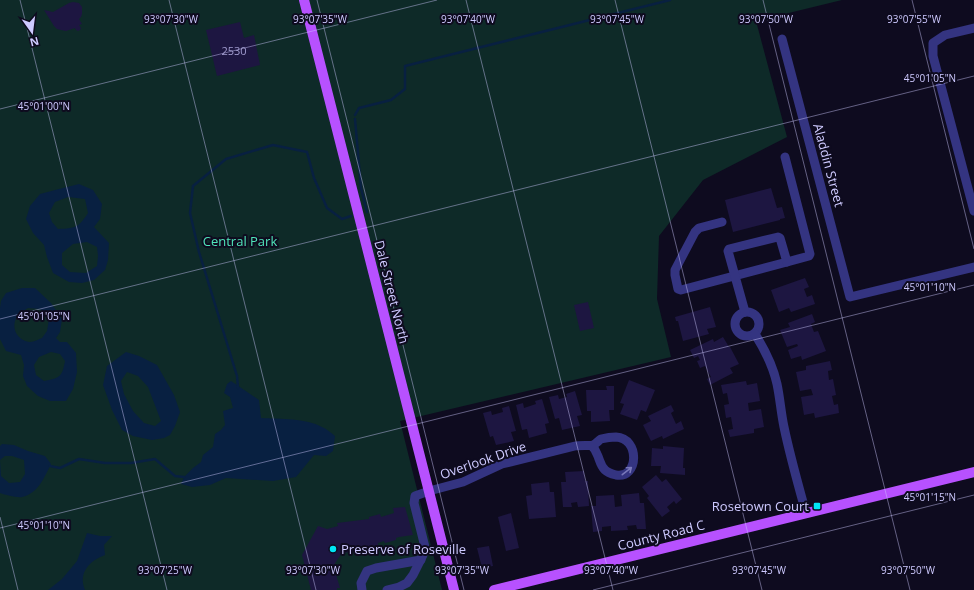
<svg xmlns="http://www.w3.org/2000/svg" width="974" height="590" font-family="'Open Sans',sans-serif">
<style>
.green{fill:#0e2a28}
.water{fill:#082041;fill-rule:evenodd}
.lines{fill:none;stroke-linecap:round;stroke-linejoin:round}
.stream{stroke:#082041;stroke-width:2.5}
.building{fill:#1d1641}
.minor{stroke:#343481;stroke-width:9}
.major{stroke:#b751ff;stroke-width:10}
.oneway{stroke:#7978ba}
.ticks{fill:none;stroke:#cecaff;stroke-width:1;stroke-opacity:0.45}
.poi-dot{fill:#00e6f5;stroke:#0e0b1f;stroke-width:1.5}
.labels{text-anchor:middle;stroke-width:4;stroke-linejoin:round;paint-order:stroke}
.number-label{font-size:11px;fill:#a29dd0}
.street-label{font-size:13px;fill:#cecaff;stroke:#0e0b1f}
.park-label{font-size:13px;fill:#50e5ba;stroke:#0e0b1f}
.poi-label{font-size:13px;fill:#cecaff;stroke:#0e0b1f;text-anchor:end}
.ticks-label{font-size:10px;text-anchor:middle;fill:#cecaff;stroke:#0e0b1f;stroke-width:4;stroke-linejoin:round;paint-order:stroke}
</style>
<rect width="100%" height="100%" fill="#0e0b1f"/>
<path class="green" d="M0,0H842L756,21L787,137L703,180L659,236L657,299L671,357L400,421L442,590H0Z"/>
<g class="water">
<path d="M79,184L93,190L102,204L100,219L94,227L109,243L108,260L105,270L94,280L82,283L69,282L53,273L47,257L44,245L33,233L26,219L30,206L40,194L59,189ZM68,197L85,199L88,213C78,228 76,228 58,229L52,222L49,213L55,202ZM87,242L97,247L98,256L97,266L86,273L70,272L62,265V253L73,244Z"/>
<path d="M22,288H35L51,303L62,319L60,332L56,338L60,342H67L76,353L77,372L73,389L66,401H50L38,396L27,386L23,376L24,365L21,355L6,351L0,339V308L1,301L6,293ZM28,308L40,309L49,319L47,331L42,338C39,339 34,342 30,342C20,341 12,332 15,321C16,315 23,311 28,308ZM51,352L60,354L65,361C62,378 59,378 44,381L36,375L34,365L39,357Z"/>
<path d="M126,352L139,356L157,365L174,395L180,412L175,426L170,435L164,438L152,440L133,436L122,430L112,410L103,385L107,366ZM127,372L138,376L148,387L161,421L155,426L144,423L133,411L124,394L121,381Z"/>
<path d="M231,381L259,400L261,418C280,419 306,418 322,427C327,429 331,433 335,436L333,451L326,456L314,455L296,477L273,481L226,478L210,485L192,487L181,484L184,477L193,468L201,462L203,455L213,447L215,434L221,430L225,425L223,411L233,408L230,397L224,393L227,384Z"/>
<path d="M2,444L14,445L28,451L45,456L51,464C45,476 38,494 22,497C17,498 6,495 0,493V446ZM5,456H12L24,460L25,474L20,482L9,483L1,476L0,460Z"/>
<path d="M87,533L100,536H112L104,545L105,555C89,561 78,573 85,590H48L62,579L77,561Z"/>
</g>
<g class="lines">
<g class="stream">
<path d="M355,115L359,108L391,100L405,89V66L670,0"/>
<path d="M355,119L361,188L367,212"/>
<path d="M238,388L237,376L199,252L190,213L193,186L226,159L273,145L307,152L314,178L327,208L342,219L351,216"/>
<path d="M50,466L60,468L79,459L105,463H131L155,459L175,476L184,477"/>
</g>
</g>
<g class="building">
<path d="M73,2L79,3L82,7V14L81,17L79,19L82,24L79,25L81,28L80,30L78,31L76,30L75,28L66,31L61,30L57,29L54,26L44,10L53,12L69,3Z"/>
<path d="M240,22L244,38L254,35L260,65L217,76L206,30Z"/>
<path d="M771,188L777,208L782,207L785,218L780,219V220L733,232L725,200Z"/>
<path d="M805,278L809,287L804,289L807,297L812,295L815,304L791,312L789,308L779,312L771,290Z"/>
<path d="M588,302L594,328L580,331L574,305Z"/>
<path d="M710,307L716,327L707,329L709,334L683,341L678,321H676L675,317Z"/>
<path d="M812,314L815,322L811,324L814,332L818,331L826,351L802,360L801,356L791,359L788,350L798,346L797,344L787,347L780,330L790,327L788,323Z"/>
<path d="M723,337L729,347H730L739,364L730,368L733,373L710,385L707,379L711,377L705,366L700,368L697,361L700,360L698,356L694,358L690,350L713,339L714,342Z"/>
<path d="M830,361L832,370L828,371L829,380L833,379L836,395L832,396L834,405L838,404L839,413L815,418L814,413L804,415L801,397L813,395L811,389L800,391L796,372L806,370V366Z"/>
<path d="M629,380L655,390L646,412L641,410L637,420L620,414L624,404L620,403Z"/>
<path d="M746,381L747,385L757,383L760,401L748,403L749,411L761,409L764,427L754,429V433L730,437L728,430L733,429L731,417L726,418L724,405L729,404L727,393L723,394L721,385Z"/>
<path d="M606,386H614V410H609L610,421L591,422V411H587L586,390H607Z"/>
<path d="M575,391L582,415L577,416L580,426L562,430L559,418L555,419L549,397L558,395L559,399L567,397L566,394Z"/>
<path d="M542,399L549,423L545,424L547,433L529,438L527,429L522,430L516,405L523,403L524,408L536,404L535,401Z"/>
<path d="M671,405L674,411L671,413L676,424L681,421L684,429L663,439L662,436L651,441L643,425L651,421L648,416Z"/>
<path d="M509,406L516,431L511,432L514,441L496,445L493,436L490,437L483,413L491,411L492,415L503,412L502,408Z"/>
<path d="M663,446L684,448L683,468H685V475L660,473L661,466H651L652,448L663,449Z"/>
<path d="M584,471L585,481H588L589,506L578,507L577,502L571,503L572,507H563L561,482H566L565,472Z"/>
<path d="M656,475L662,482L666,479L682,499L676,504L674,501L667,507L670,511L662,517L647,498L649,496L642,487Z"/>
<path d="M549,482L550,492H554L556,517L529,519L526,496L532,495L531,484Z"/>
<path d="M639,493L640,503H644L646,529H637L636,525L627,526L628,530L611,531V526L602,527V531L593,532L591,506H596V496L614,495L615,507L622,506L621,495Z"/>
<path d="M405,507L413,535L399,537L396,538V540L385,543L384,541L378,543V545L366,548V546H362V549L344,553L343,551L330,571H335L340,588H337V590H311L302,555L318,526L327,529L338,526L337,523L369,519V517L380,514L381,517L394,513L393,508Z"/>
<path d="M511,513L519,548L506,551L498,517Z"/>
<path d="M489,546L493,566L482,568L477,548Z"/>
</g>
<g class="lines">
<g class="minor">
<path d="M974,28L945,35L933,43V56L974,211"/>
<path d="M782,39L850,297L974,267"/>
<path d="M722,222L699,228L695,232L675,270V275L678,289L681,290L787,262"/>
<circle cx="747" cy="324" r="12"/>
<path d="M745,312L728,251L729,249L778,237L780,238L787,262L809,256L810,254L785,157"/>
<path d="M755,334C765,350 773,366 777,384C780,398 781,413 784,427C790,456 798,484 806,513"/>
<path d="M362,590L361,583L367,571L376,568L421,560"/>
<path d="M387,590L399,587L407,583L413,575L423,555L425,547L414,503L415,496L429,491L463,482L502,464L575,446C579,445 591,446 593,445C596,444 598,441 601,439C605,438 612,437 616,437C640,438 639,479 616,475C612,474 608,473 605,470C600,465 600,460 597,454C596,451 594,448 592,446"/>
</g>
<g class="major">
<path d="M304,0L454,590"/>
<path d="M494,590L974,472"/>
</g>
</g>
<defs><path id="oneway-shaft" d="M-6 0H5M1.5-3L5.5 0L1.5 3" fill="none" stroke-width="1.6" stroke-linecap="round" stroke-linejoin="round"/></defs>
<use class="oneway" href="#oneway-shaft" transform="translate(627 471) rotate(-38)"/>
<path class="ticks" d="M20,0L167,590M169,0L316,590M317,0L464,590M466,0L613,590M615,0L762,590M763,0L910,590M912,0L974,249M0,109L437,0M0,319L974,76M0,517L18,590M0,528L974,285M593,590L974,495"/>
<g class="poi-dot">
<rect x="813" y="502" width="8" height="8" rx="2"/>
<circle cx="333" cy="549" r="4"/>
</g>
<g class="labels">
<g class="number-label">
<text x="234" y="55">2530</text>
</g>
<g class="street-label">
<text transform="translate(829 165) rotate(75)" y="5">Aladdin Street</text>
<text transform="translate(392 292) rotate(76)" y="5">Dale Street North</text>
<text transform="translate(483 460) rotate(-19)" y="5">Overlook Drive</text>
<text transform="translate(661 535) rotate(-14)" y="5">County Road C</text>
</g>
<g class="park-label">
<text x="240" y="246">Central Park</text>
</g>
<g class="poi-label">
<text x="809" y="511">Rosetown Court</text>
<text x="341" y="554" text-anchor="start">Preserve of Roseville</text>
</g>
</g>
<g class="ticks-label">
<text x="171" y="23">93°07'30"W</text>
<text x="320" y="23">93°07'35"W</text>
<text x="468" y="23">93°07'40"W</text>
<text x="617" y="23">93°07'45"W</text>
<text x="766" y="23">93°07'50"W</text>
<text x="914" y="23">93°07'55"W</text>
<text x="930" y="82">45°01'05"N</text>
<text x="44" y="110">45°01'00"N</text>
<text x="930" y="291">45°01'10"N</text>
<text x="44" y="320">45°01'05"N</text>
<text x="930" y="501">45°01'15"N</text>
<text x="44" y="529">45°01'10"N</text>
<text x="165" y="574">93°07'25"W</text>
<text x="313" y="574">93°07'30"W</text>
<text x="462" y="574">93°07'35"W</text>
<text x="611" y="574">93°07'40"W</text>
<text x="759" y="574">93°07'45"W</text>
<text x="908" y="574">93°07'50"W</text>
</g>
<g transform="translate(32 32) rotate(166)" stroke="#0e0b1f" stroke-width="3" paint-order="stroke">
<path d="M0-3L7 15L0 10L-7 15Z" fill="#cecaff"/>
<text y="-6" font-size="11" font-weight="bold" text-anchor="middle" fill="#cecaff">N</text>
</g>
</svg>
